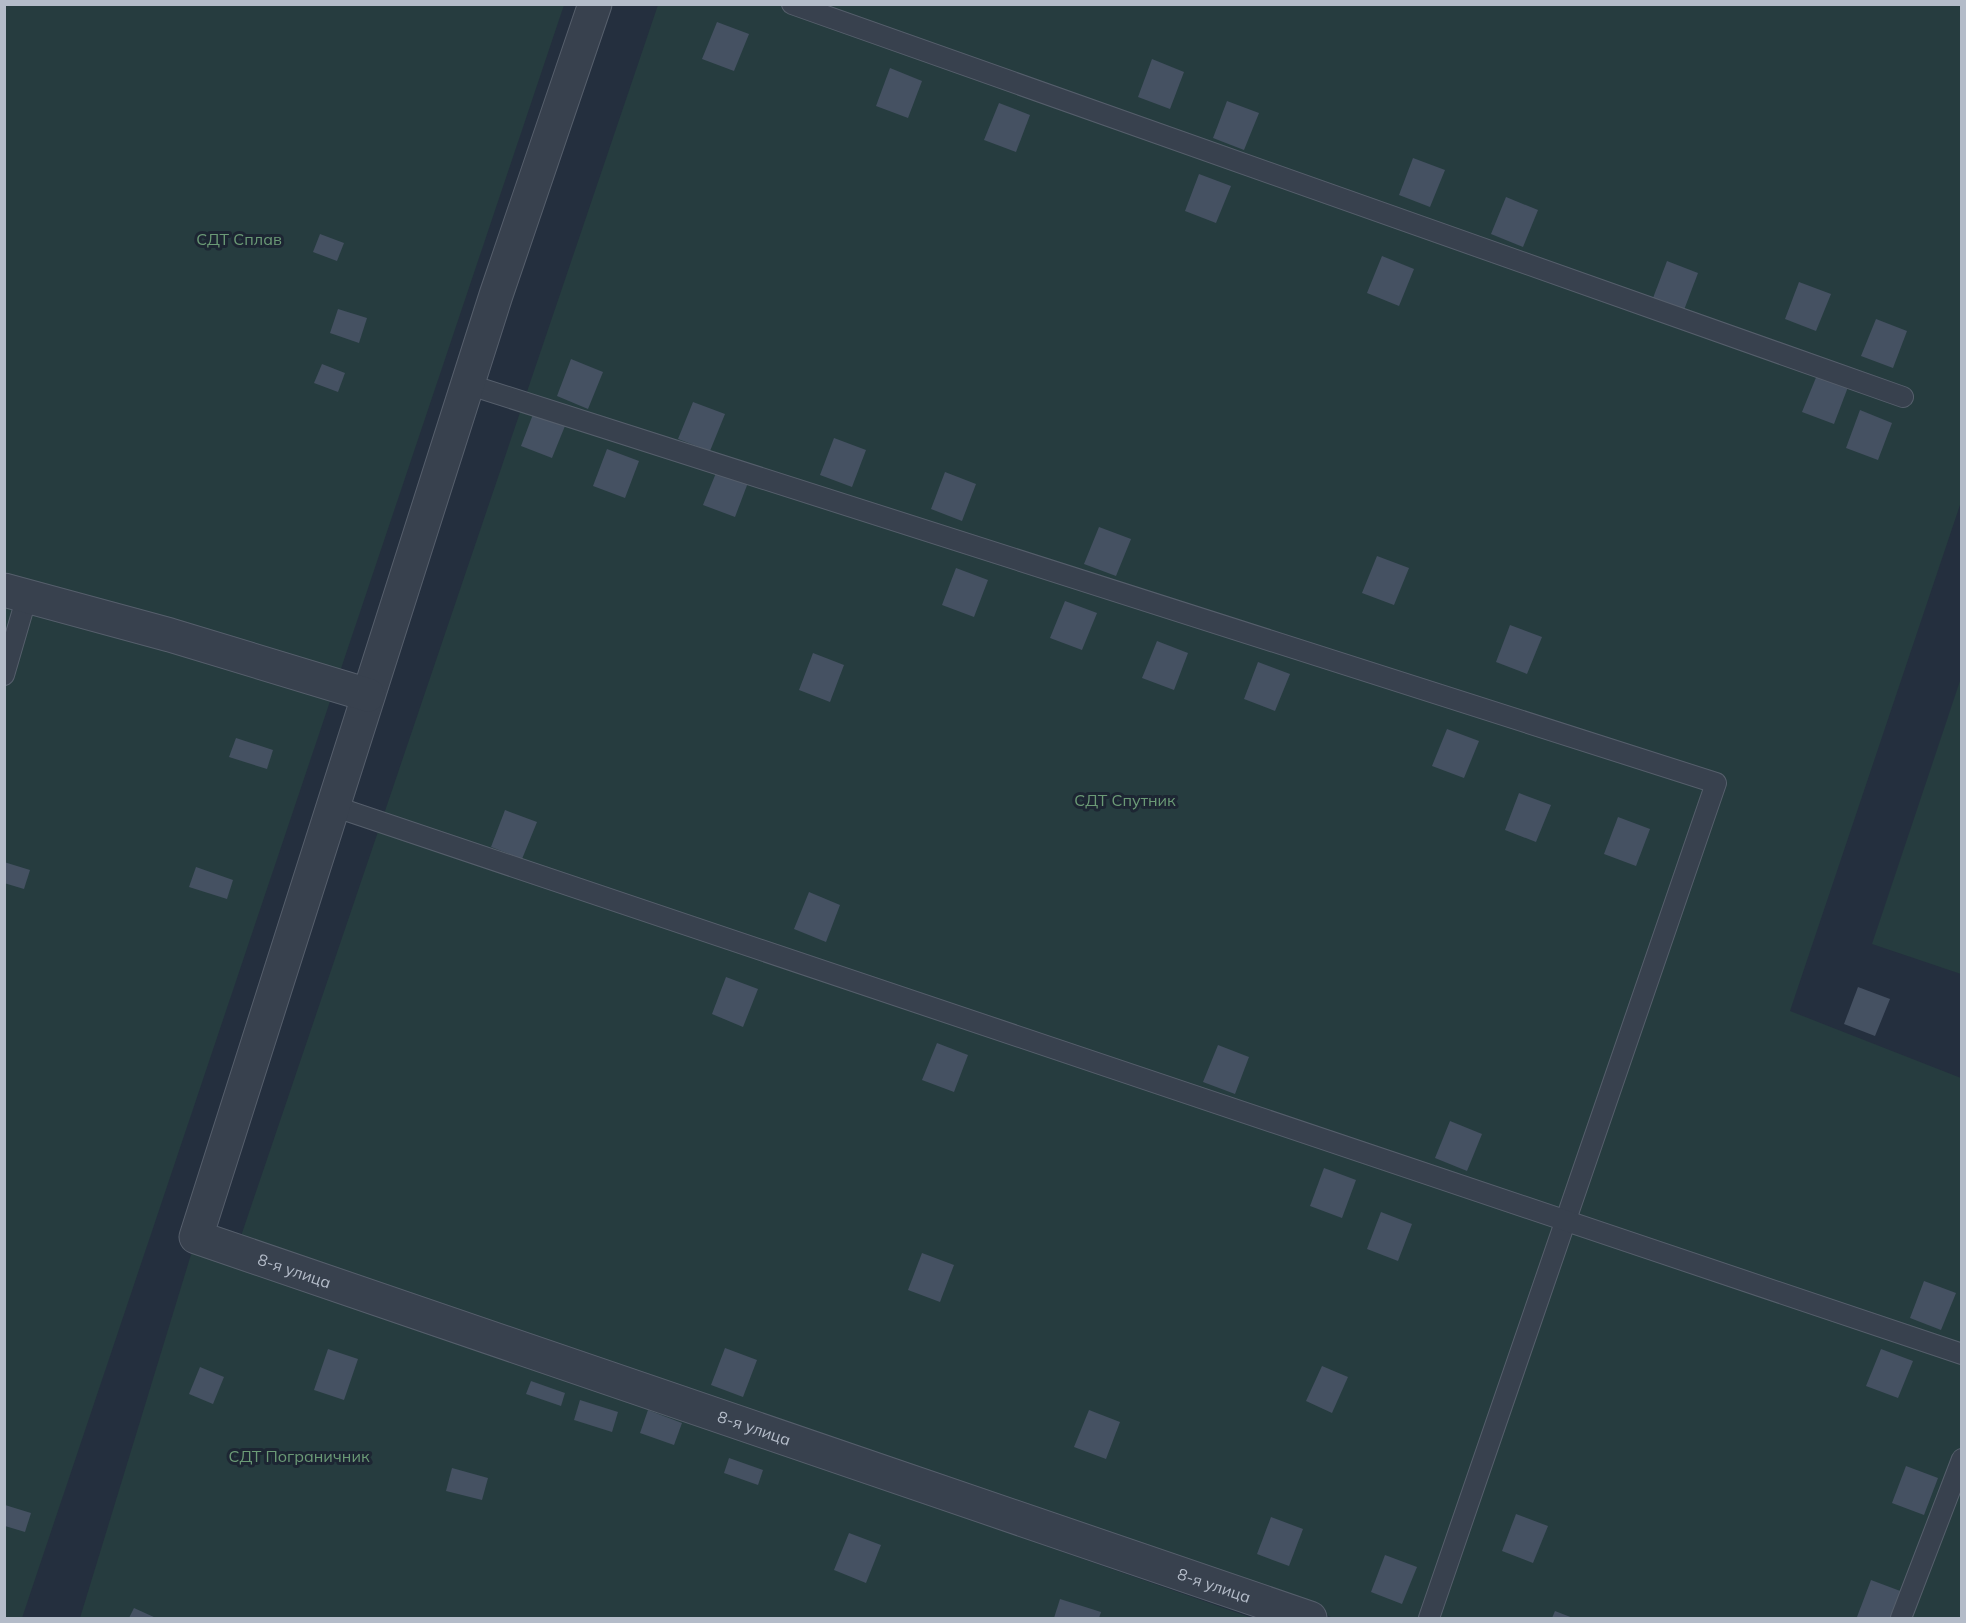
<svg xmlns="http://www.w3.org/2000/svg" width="1966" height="1623" font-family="Mulish,sans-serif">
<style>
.green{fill:#263c3f}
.building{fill:#455162}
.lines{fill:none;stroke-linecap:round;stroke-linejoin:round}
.lane-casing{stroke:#565f6c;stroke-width:22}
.street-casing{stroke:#565f6c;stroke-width:35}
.lane{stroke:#38414e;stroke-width:20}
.street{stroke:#38414e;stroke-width:33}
.labels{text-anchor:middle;stroke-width:6;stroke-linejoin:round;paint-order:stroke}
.park-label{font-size:16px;fill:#6b9a76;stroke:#1d2633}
.street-label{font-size:16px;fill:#b4bcc9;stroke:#1d2633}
</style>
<rect width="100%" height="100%" fill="#242f3e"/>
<g class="green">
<path d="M5,5H564L22,1618H5Z"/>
<path d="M658,5H1961V502L1790,1011L1961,1078V1618H1334L239,1242Z"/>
<path d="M1961,678L1962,974H1961L1872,944Z"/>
<path d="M193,1248L1252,1618H80Z"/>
</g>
<g class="building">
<path d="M717,22L749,34L734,71L702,59Z"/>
<path d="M1152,59L1184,72L1170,109L1138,97Z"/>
<path d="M890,68L922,81L908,118L876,106Z"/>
<path d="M1227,101L1259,113L1244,150L1213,138Z"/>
<path d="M999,103L1030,115L1016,152L984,140Z"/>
<path d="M1413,158L1445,170L1430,207L1399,195Z"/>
<path d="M1199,174L1231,186L1216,223L1185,211Z"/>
<path d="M1506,197L1538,210L1523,247L1491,234Z"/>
<path d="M320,234L344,243L337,261L313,252Z"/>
<path d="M1382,256L1414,269L1399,306L1367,293Z"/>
<path d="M1667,261L1698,273L1684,310L1653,298Z"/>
<path d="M1799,282L1831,294L1816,331L1785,319Z"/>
<path d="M338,309L367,318L359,343L330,333Z"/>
<path d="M1876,319L1907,331L1893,368L1861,356Z"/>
<path d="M571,359L603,372L588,409L557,396Z"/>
<path d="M322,364L345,373L338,392L314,383Z"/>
<path d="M1817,375L1848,387L1834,424L1802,412Z"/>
<path d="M693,402L725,414L710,451L678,439Z"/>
<path d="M535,409L567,421L552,458L521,446Z"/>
<path d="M1860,410L1892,423L1878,460L1846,448Z"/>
<path d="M834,438L866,450L852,487L820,475Z"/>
<path d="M607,449L639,461L625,498L593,486Z"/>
<path d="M718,468L749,480L735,517L703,505Z"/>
<path d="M945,472L976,484L962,521L931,509Z"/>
<path d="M1099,527L1131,539L1116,576L1084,564Z"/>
<path d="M1377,556L1409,568L1394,605L1362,593Z"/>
<path d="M956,568L988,580L974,617L942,605Z"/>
<path d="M1065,601L1097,613L1082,650L1050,638Z"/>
<path d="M1510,625L1542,637L1527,674L1496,662Z"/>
<path d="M1157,641L1188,653L1174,690L1142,678Z"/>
<path d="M813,653L844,665L830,702L799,690Z"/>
<path d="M1258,662L1290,674L1275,711L1244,699Z"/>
<path d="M1447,729L1479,741L1464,778L1432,766Z"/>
<path d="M236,738L273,750L267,769L229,757Z"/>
<path d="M1519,793L1551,805L1536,842L1505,830Z"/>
<path d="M505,810L537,822L522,859L491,847Z"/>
<path d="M1618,817L1650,829L1636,866L1604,854Z"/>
<path d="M4,862L30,870L24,889L4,883Z"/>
<path d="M196,867L233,880L227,899L189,887Z"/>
<path d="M809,892L840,905L826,942L794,929Z"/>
<path d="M726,977L758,989L743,1027L712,1014Z"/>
<path d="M1858,987L1890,999L1875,1036L1844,1024Z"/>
<path d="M937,1043L968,1055L954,1092L922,1080Z"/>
<path d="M1218,1045L1249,1057L1235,1094L1203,1082Z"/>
<path d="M1450,1121L1482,1134L1467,1171L1435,1158Z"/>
<path d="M1324,1168L1356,1180L1342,1218L1310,1206Z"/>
<path d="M1381,1212L1412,1224L1398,1261L1367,1249Z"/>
<path d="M922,1253L954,1265L940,1302L908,1290Z"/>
<path d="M1924,1281L1956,1293L1941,1330L1910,1318Z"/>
<path d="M725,1348L757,1360L743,1397L711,1385Z"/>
<path d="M328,1349L358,1359L344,1400L314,1390Z"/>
<path d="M1881,1349L1913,1361L1898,1398L1866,1386Z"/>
<path d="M1322,1366L1348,1377L1332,1413L1306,1401Z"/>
<path d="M200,1367L224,1377L213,1404L189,1394Z"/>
<path d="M531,1381L565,1393L561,1406L526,1394Z"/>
<path d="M580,1400L618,1412L612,1432L574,1420Z"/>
<path d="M648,1410L682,1423L674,1445L640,1433Z"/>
<path d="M1089,1410L1120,1422L1106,1459L1074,1447Z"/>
<path d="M729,1458L763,1470L758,1485L724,1473Z"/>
<path d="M1906,1466L1938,1478L1924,1515L1892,1503Z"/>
<path d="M452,1468L488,1478L482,1500L446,1491Z"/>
<path d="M5,1505L31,1513L25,1532L5,1526Z"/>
<path d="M1516,1514L1548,1526L1533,1563L1502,1551Z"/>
<path d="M1271,1517L1303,1529L1289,1566L1257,1554Z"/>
<path d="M849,1533L881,1545L866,1583L834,1570Z"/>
<path d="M1385,1555L1417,1567L1402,1604L1371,1592Z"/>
<path d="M1871,1580L1903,1592L1893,1618H1862L1857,1617Z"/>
<path d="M1060,1599L1101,1612L1099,1618H1054Z"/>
<path d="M134,1608L156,1618H129Z"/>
<path d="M1555,1611L1573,1618H1552Z"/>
</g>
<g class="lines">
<g class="lane-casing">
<g id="lane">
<path d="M792,4L1903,397"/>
<path d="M467,384L1716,783L1429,1618"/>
<path d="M4,675L27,596"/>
<path d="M333,806L1962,1354"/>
<path d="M1901,1618L1962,1459"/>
</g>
</g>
<g class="street-casing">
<g id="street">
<path id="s1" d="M595,4L496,295L196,1237L1310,1618"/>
<path d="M4,590L170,635L368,695"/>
</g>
</g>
<use href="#lane" class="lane"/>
<use href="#street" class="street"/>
</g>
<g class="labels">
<g class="park-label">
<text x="239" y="245">СДТ Сплав</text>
<text x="1125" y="806">СДТ Спутник</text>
<text x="299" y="1462">СДТ Пограничник</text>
</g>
<g class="street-label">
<text dy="6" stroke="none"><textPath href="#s1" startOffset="1400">8-я улица</textPath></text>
<text dy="6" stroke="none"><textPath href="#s1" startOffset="1886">8-я улица</textPath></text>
<text dy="6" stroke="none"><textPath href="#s1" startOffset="2372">8-я улица</textPath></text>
</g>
</g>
<rect width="1966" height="1623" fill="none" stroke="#b4bcc9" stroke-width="12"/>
</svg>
